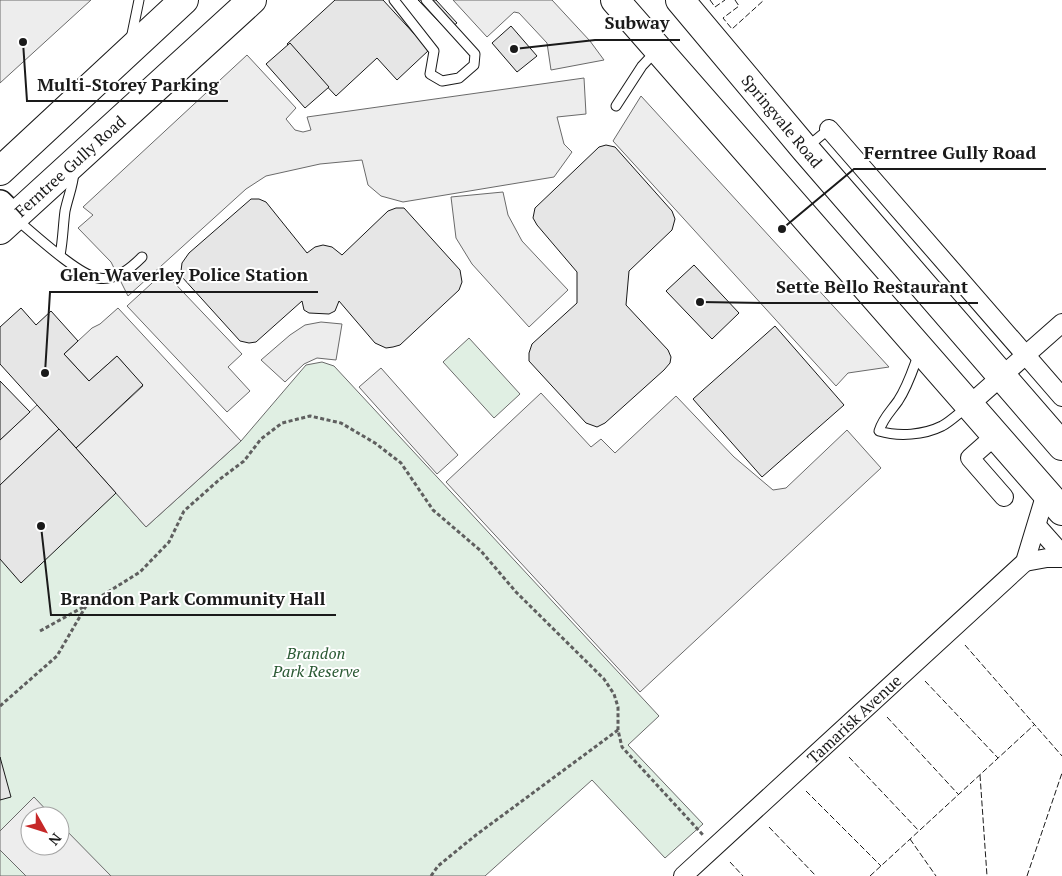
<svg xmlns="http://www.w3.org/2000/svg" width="1062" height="876" font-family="'PT Serif',serif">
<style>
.green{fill:#e0efe3;stroke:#6a6a6a;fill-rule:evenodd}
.parking{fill:#ededed;stroke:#6a6a6a}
.building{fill:#e6e6e6;stroke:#1a1a1a}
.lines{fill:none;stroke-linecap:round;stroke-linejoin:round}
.lane-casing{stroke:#1a1a1a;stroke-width:11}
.street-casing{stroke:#1a1a1a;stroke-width:20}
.secondary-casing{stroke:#1a1a1a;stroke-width:28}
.primary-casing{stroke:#1a1a1a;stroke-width:30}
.highway-casing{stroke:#1a1a1a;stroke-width:30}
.path{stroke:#5f5f5f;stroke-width:3;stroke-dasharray:4 2.5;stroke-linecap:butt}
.lane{stroke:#fff;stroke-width:9}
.street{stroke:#fff;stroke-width:18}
.secondary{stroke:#fff;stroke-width:25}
.primary{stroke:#fff;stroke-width:28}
.highway{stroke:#fff;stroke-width:28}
.fence{stroke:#1a1a1a;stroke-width:1;stroke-dasharray:6 2.5;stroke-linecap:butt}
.labels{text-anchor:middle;stroke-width:4;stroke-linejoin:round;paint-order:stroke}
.street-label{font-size:16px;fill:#1a1a1a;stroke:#fff}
.park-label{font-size:16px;font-style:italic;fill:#2b5a34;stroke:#fff}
.leader{fill:none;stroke:#1a1a1a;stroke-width:2}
.callout-dot{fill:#1a1a1a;stroke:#fff;stroke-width:2}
.callout-label{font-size:18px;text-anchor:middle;font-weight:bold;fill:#1a1a1a;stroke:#fff;stroke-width:4;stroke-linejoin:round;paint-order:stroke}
</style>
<rect width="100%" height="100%" fill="#fff"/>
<g class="green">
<path d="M469,338L520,394L494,418L443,362Z"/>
<path d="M322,362L334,366L659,716L628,745L703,824L665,858L592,780L485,876H0V485L59,429L146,527L241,441L306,365ZM30,816H60V846H30Z"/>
</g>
<g class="parking">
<path d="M0,0H91L0,83Z"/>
<path d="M453,0H552L590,41L604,60L551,70L547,43L519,13L514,12L487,37Z"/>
<path d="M247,55L296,108L286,119L295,130L303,132L311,130L307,117L584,78L586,114L557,117L564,144L572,152L554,177L403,202L381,196L368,185L362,160L320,164L266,176L246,189L128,296L111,262L78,228L93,215L83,207Z"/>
<path d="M641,96L889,367L848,373L836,386L613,141Z"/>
<path d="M503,192L508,215L522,241L568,290L529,327L472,264L456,238L451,197Z"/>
<path d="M164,272L242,354L228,367L250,391L227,412L127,306Z"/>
<path d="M118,308L241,441L146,527L76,448L143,386L117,356L89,381L64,354L92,328L100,324Z"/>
<path d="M321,322L342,324L336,360L317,358L304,364L285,382L261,360L290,335L305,325Z"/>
<path d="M381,368L458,455L437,474L359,387Z"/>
<path d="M541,393L591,447L601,439L615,453L676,396L734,457L773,490L786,488L847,430L881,468L640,692L446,482Z"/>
<path d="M37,405L59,429L0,485V440Z"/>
<path d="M34,797L52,816H30V846H60V824L111,876H26L0,850V831Z"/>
</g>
<g class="building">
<path d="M335,0H383L429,50L397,80L377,58L336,96L287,44Z"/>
<path d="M418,0H436L457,23L447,30Z"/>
<path d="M511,26L537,56L517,72L492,43Z"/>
<path d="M290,43L329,87L305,108L266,64Z"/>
<path d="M606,145L615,147L672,211L675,219L672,230L629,271L626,305L668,350L671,357L670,363L664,370L605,423L597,427L586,423L529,361V353L532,344L577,303V272L537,225L533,218L535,208L599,147Z"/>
<path d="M251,199H259L266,202L307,253L315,247L323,245L332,247L342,255L388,211L396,208H404L460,270L462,282L459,290L400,345L393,347L386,348L375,343L339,301L335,311L329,314L309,313L304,310L302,301L256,342L249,343L240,341L182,277L181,271L182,263L189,253Z"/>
<path d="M694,265L739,313L712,339L666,291Z"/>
<path d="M21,308L36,325L51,311L78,341L64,354L89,381L117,356L143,385L76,448L0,364V327Z"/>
<path d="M775,326L844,405L762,477L693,399Z"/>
<path d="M0,381L30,412L0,440Z"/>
<path d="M59,429L116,493L21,583L0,559V485Z"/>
<path d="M0,757L11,797L0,800Z"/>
</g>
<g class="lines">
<g class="lane-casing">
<g id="lane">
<path d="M394,0L434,51L430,74L442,81L459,78L474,65L475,54L426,0"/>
<path d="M131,39L139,0"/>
<path d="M616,106L642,66L657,50"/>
<path d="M807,147L829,129"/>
<path d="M16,219C33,233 78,275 98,278C116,281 131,268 142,257"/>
<path d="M60,255C63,240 63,226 65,211C68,197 73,186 74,172"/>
<path d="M919,353C913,369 908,386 898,401C891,411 883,418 879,431C899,437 924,435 942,426C951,421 959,413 967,407"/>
</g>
</g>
<g class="street-casing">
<g id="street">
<path d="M829,129L1062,397"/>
<path d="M969,405L1062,323"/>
<path d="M996,435L970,458L1004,497"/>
<path d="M1037,526L1062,554"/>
<path d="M1025,562L1047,558H1062"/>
<path d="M683,876L1025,562L1046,493"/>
</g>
</g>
<g class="secondary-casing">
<path id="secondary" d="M0,203L14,217"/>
</g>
<g class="primary-casing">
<g id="primary">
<path d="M0,171L184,0"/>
<path d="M0,230L252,0"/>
</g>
</g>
<g class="highway-casing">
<g id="highway">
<path d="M615,0L1062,511"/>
<path d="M680,0L805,149L1062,446"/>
</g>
</g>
<g class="path">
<path d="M40,631L87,605L140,572L169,542L184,511L220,479L244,461L261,439L282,423L310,416L341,423L375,443L401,463L433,510L481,551L516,592L604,679L614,694L618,707V730L622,747L703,835"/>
<path d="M0,706L57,656L86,606"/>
<path d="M431,876L438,866L476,835L618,730"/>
</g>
<use href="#lane" class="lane"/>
<use href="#street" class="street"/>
<use href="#secondary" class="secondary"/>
<use href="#primary" class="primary"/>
<use href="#highway" class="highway"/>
<g class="fence">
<path d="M710,0L715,7L725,0"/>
<path d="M735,0L739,6L723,18L732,29L764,0"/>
<path d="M965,645L1062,756"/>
<path d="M925,681L998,758"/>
<path d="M887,717L958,794"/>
<path d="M849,757L919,831"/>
<path d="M980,775L987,876"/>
<path d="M806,791L881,866"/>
<path d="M769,827L816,876"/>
<path d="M910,839L936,876"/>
<path d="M730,862L743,876"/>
<path d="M870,876L1034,725"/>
<path d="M1027,876L1062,773"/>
</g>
</g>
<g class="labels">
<g class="street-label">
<text transform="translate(782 121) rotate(50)" y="6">Springvale Road</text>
<text transform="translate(70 166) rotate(-42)" y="6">Ferntree Gully Road</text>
<text transform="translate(854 719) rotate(-43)" y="6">Tamarisk Avenue</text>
</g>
<g class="park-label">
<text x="316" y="659">Brandon<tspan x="316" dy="18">Park Reserve</tspan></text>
</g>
</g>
<path class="leader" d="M514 49L595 40H680M23 42L27 101H228M782 229L854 169H1046M45 373L50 292H318M700 302L766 303H978M41 526L51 615H336"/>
<g class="callout-dot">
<circle cx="514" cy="49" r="5"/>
<circle cx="23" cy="42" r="5"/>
<circle cx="782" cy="229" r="5"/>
<circle cx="45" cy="373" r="5"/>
<circle cx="700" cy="302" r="5"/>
<circle cx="41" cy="526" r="5"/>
</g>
<g class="callout-label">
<text x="637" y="29">Subway</text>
<text x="128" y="91">Multi-Storey Parking</text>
<text x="950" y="159">Ferntree Gully Road</text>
<text x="184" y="281">Glen Waverley Police Station</text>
<text x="872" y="293">Sette Bello Restaurant</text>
<text x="193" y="605">Brandon Park Community Hall</text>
</g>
<g transform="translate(45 831) rotate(129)"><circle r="24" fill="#ffffff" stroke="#a3a3a3"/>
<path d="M0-4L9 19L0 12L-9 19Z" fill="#c62828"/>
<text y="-8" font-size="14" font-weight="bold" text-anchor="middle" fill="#1a1a1a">N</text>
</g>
</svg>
